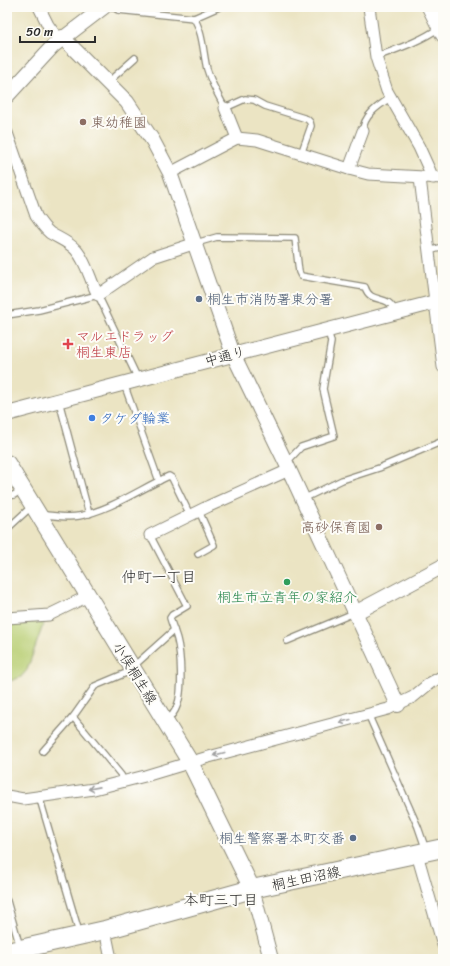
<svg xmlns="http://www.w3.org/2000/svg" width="450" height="966" font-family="Sriracha,'Klee One',sans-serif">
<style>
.green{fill:#b7cd71;stroke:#717c4e}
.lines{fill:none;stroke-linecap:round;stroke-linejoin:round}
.service-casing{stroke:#8b8877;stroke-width:8}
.minor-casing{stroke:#8b8877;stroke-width:13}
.tertiary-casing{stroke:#8b8877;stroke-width:16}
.secondary-casing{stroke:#8b8877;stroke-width:18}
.primary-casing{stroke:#8b8877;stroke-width:20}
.service{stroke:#fff;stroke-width:5.5}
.minor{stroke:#fff;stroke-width:11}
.tertiary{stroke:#fff;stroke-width:14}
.secondary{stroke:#fff;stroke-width:16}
.primary{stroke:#fff;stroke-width:18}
.oneway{stroke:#a0a0a0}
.education-dot{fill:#8d6e63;stroke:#fdfcf7;stroke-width:1.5}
.service-dot{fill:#5c6f8a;stroke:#fdfcf7;stroke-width:1.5}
.health-dot{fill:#e0444e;stroke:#fdfcf7;stroke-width:1.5}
.shop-dot{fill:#3f7fe0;stroke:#fdfcf7;stroke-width:1.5}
.leisure-dot{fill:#2e9e5b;stroke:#fdfcf7;stroke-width:1.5}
.labels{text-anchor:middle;stroke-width:4;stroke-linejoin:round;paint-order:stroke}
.education-label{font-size:14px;fill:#785e54;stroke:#fdfcf7;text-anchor:start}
.service-label{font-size:14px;fill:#4e5e75;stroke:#fdfcf7;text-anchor:start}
.health-label{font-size:14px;fill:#be3a42;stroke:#fdfcf7;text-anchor:start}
.street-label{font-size:14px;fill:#2b2b2b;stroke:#fdfcf7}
.shop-label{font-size:14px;fill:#366cbe;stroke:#fdfcf7;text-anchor:start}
.leisure-label{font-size:14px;fill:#27864d;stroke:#fdfcf7}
.neighbourhood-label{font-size:15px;fill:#2b2b2b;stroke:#fdfcf7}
</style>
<rect width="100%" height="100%" fill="#fdfcf7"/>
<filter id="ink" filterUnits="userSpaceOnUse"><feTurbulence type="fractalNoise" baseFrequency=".025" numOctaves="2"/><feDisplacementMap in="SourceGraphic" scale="8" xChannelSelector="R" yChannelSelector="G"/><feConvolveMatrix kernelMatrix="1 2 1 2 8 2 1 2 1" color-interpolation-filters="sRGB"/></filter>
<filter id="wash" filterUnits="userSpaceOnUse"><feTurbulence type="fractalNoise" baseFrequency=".012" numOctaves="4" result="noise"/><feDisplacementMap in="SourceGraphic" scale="16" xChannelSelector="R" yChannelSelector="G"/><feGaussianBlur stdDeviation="0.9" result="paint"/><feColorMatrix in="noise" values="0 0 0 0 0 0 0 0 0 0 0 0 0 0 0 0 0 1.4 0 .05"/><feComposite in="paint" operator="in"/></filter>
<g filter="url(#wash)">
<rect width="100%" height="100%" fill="#ebe4c3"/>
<path class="green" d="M40,620L43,625L27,670L21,677L7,682V622Z"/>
</g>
<g filter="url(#ink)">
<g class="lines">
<g class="service-casing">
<g id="service">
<path d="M113,7L118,10L194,18L219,7"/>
<path d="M194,18C203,33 203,52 207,69C211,83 218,95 225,108L245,99L254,100L265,106L307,119L310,122L311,126L301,154"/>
<path d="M376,57C397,49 421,41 439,28"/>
<path d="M108,82L135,58"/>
<path d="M363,131C363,116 378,106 390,98"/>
<path d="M196,243L217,237L293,238H295L299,272L301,276L365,287C371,306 388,292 395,312"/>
<path d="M429,251L443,247"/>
<path d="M7,315L39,310L98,295L138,379"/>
<path d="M124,384L159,481"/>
<path d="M59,401L89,514"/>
<path d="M286,463L301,447L334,436L323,389L331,342L328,330"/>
<path d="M7,496L14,495L21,490"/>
<path d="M303,499L342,480L379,468L443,441"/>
<path d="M43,516L46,515C56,516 69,518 79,516C111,510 140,489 169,476L172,478L190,515"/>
<path d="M7,529L32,506"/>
<path d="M150,535L187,606L172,615L170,618C172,625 175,632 177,639C181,654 183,692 177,706C175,712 171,717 166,721"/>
<path d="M198,554L214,545L199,511"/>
<path d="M287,641L354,613"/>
<path d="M368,714L418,827L426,850"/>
<path d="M73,717L121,775L124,781"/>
<path d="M43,751L73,717L95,686L126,673L174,630"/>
<path d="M39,796L79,932"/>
<path d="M7,901L20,947"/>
</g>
</g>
<g class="minor-casing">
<g id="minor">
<path d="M39,7L48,25L59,40"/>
<path d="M369,7L376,57L387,91L419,147L433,178"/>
<path d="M225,108L237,138"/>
<path d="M7,133L36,216C40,222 44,228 50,233C60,239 69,242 76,250C87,262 90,281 98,295L153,257L196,243"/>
<path d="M349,169L363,131"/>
<path d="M170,173L237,138L257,140L349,169L368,174L443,178"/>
<path d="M420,178L443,367"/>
<path d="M150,535L209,506L289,470"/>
<path d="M7,618L49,615L88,596"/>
<path d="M7,796L23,799L94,789L145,776L205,758L388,709L413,697L430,683L443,676"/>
<path d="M417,854L443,945"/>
<path d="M105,930L111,959"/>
</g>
</g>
<g class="tertiary-casing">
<g id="tertiary">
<path d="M429,7L443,35"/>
<path d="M62,37L127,102L153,141L170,173L233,354L286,463L398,705"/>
<path d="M7,96L53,46L104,7"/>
<path d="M7,414L443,300"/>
<path d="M355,613L443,566"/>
<path d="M252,889L271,959"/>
</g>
</g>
<g class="secondary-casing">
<path id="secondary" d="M7,463L190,762L252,889"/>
</g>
<g class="primary-casing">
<path id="primary" d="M7,952L105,930L252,889L443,848"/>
</g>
<use href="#service" class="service"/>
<use href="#minor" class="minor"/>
<use href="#tertiary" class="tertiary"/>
<use href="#secondary" class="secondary"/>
<use href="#primary" class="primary"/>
</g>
<defs><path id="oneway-shaft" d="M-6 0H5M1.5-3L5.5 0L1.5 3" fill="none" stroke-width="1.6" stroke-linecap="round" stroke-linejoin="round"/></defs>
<g class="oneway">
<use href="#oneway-shaft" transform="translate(345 721) rotate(165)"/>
<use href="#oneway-shaft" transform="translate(219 754) rotate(165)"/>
<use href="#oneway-shaft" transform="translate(94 788) rotate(169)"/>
</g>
</g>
<g class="education-dot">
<circle cx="83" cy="122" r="4"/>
<circle cx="379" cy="527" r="4"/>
</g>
<g class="service-dot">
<circle cx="199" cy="299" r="4"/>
<circle cx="353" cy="838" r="4"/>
</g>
<path class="health-dot" d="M66 338h4v4h4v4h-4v4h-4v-4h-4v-4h4z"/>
<circle class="shop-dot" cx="92" cy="418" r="4"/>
<circle class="leisure-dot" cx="287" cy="582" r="4"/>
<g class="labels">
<g class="education-label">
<text x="91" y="127">東幼稚園</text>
<text x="371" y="532" text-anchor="end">高砂保育園</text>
</g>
<g class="service-label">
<text x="207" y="304">桐生市消防署東分署</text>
<text x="345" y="843" text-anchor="end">桐生警察署本町交番</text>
</g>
<g class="health-label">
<text x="76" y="341">マルエドラッグ<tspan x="76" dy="16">桐生東店</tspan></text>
</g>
<g class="street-label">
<text transform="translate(225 356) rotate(-15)" y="5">中通り</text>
<text transform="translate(135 673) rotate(58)" y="5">小俣桐生線</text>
<text transform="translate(306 878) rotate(-12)" y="5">桐生田沼線</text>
</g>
<g class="shop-label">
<text x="100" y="423">タケダ輪業</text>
</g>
<g class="leisure-label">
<text x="287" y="602">桐生市立青年の家紹介</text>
</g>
<g class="neighbourhood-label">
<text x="159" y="582">仲町一丁目</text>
<text x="221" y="905">本町三丁目</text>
</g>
</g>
<rect width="450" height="966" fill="none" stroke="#fdfcf7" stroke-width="24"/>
<path d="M20 36v6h75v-6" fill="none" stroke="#2b2b2b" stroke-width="2"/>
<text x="26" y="36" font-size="12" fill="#2b2b2b" stroke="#fdfcf7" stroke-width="3" paint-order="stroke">50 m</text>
</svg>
